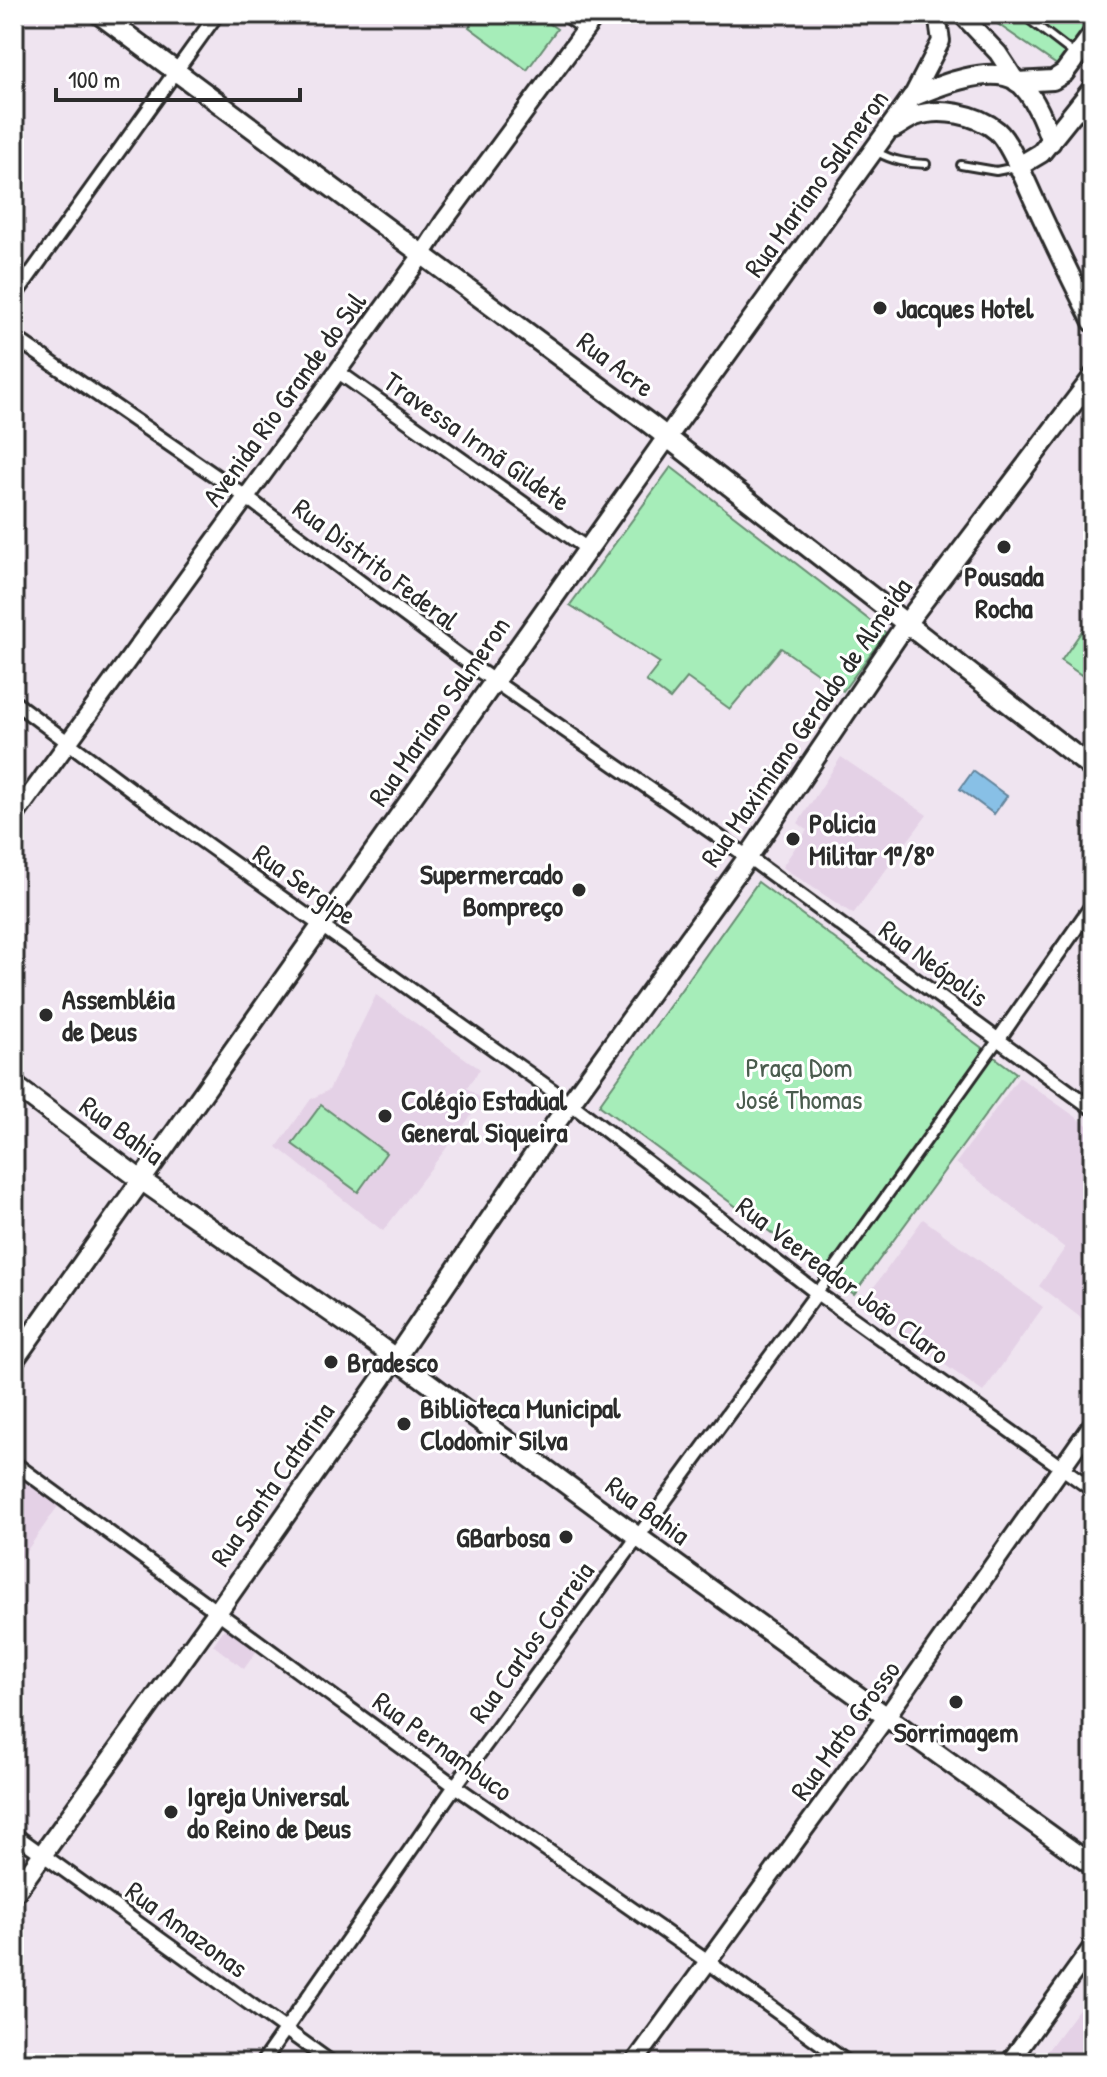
<svg xmlns="http://www.w3.org/2000/svg" width="1107" height="2077" font-family="'Patrick Hand',sans-serif">
<style>
.built{fill:#e4d1e6}
.green{fill:#a6edb9;stroke:#688c72;stroke-width:2}
.water{fill:#88c0e6;stroke:#63849b;stroke-width:2}
.lines{fill:none;stroke-linecap:round;stroke-linejoin:round}
.service-casing{stroke:#2b2b2b;stroke-width:12}
.pedestrian-casing{stroke:#2b2b2b;stroke-width:15}
.minor-casing{stroke:#2b2b2b;stroke-width:18}
.tertiary-casing{stroke:#2b2b2b;stroke-width:22}
.secondary-casing{stroke:#2b2b2b;stroke-width:24}
.service{stroke:#fff;stroke-width:6}
.pedestrian{stroke:#fff;stroke-width:9}
.minor{stroke:#fff;stroke-width:12}
.tertiary{stroke:#fff;stroke-width:16}
.secondary{stroke:#fff;stroke-width:18}
.poi-dot{fill:#2b2b2b;stroke:#fff;stroke-width:3}
.labels{text-anchor:middle;stroke-width:6;stroke-linejoin:round;paint-order:stroke}
.street-label{font-size:28px;fill:#2b2b2b;stroke:#fff}
.poi-label{font-size:28px;font-weight:bold;fill:#2b2b2b;stroke:#fff;text-anchor:start}
.park-label{font-size:28px;fill:#4a5c4e;stroke:#fff}
</style>
<rect width="100%" height="100%" fill="#efe4f0"/>
<filter id="ink" filterUnits="userSpaceOnUse"><feTurbulence type="fractalNoise" baseFrequency=".0125" numOctaves="2"/><feDisplacementMap in="SourceGraphic" scale="16" xChannelSelector="R" yChannelSelector="G"/><feConvolveMatrix kernelMatrix="1 2 1 2 8 2 1 2 1" color-interpolation-filters="sRGB"/></filter>
<g filter="url(#ink)">
<g class="built">
<path d="M841,757L927,815L853,914L782,867L807,830L798,823Z"/>
<path d="M376,995L480,1069L467,1088L483,1100L383,1231L277,1147L311,1099L329,1090Z"/>
<path d="M1019,1077L1093,1129V1327L1039,1286L1065,1248L956,1163Z"/>
<path d="M923,1219L1043,1307L983,1392L861,1305Z"/>
<path d="M14,1475L58,1506L21,1559L14,1555Z"/>
<path d="M231,1628L260,1646L244,1669L213,1645L224,1629Z"/>
<path d="M1093,1990V2063H1038Z"/>
</g>
<g class="green">
<path d="M478,14H536L557,29L527,70L469,27Z"/>
<path d="M983,14H1093L1057,65Z"/>
<path d="M671,467L886,633L843,691L781,648L730,709L687,678L670,699L646,681L660,663L570,605Z"/>
<path d="M1093,615V683L1061,661Z"/>
<path d="M758,882L1016,1073L854,1294L599,1105Z"/>
<path d="M321,1105L386,1153L358,1192L292,1144Z"/>
</g>
<path class="water" d="M973,771L1007,796L994,814L960,789Z"/>
<g class="lines">
<g class="service-casing">
<g id="service">
<path d="M1022,14L1074,54"/>
<path d="M877,152C893,161 907,163 926,164"/>
<path d="M961,165L996,171L1016,167"/>
</g>
</g>
<g class="pedestrian-casing">
<path id="pedestrian" d="M817,1293L998,1040"/>
</g>
<g class="minor-casing">
<g id="minor">
<path d="M565,14L586,29"/>
<path d="M1078,109L1093,120"/>
<path d="M14,297L217,14"/>
<path d="M14,337L246,497L481,672L748,857L1093,1109"/>
<path d="M337,371L589,550"/>
<path d="M14,702L160,811L570,1103L817,1293L1093,1490"/>
<path d="M998,1040L1093,904"/>
<path d="M14,1463L455,1786L708,1962L848,2063"/>
<path d="M14,1834L332,2063"/>
<path d="M262,2063L455,1786L817,1293"/>
</g>
</g>
<g class="tertiary-casing">
<g id="tertiary">
<path d="M961,14L998,53L1017,82"/>
<path d="M912,97L941,41L937,14"/>
<path d="M14,817L422,255L444,221L597,14"/>
<path d="M634,2063L887,1716L1093,1423"/>
<path d="M1009,2063L1093,1946"/>
</g>
</g>
<g class="secondary-casing">
<g id="secondary">
<path d="M99,14L650,424L1093,769"/>
<path d="M1017,82L1053,80L1064,73L1093,34"/>
<path d="M894,128C901,124 908,119 915,116C940,107 977,114 997,131C1011,143 1028,188 1037,206C1055,245 1074,284 1093,322"/>
<path d="M1019,166L1041,153L1093,88"/>
<path d="M14,1085L141,1180L372,1341L638,1537L1093,1866"/>
<path d="M14,1360L680,419L912,97C938,86 991,64 1017,81C1033,93 1045,123 1051,142"/>
<path d="M14,1894L218,1611L382,1378L555,1124L748,857L905,625L1093,377"/>
</g>
</g>
<use href="#service" class="service"/>
<use href="#pedestrian" class="pedestrian"/>
<use href="#minor" class="minor"/>
<use href="#tertiary" class="tertiary"/>
<use href="#secondary" class="secondary"/>
</g>
</g>
<g class="poi-dot">
<circle cx="880" cy="308" r="8"/>
<circle cx="1004" cy="547" r="8"/>
<circle cx="793" cy="839" r="8"/>
<circle cx="579" cy="890" r="8"/>
<circle cx="46" cy="1015" r="8"/>
<circle cx="385" cy="1116" r="8"/>
<circle cx="331" cy="1362" r="8"/>
<circle cx="404" cy="1424" r="8"/>
<circle cx="566" cy="1537" r="8"/>
<circle cx="956" cy="1702" r="8"/>
<circle cx="171" cy="1812" r="8"/>
</g>
<g class="labels">
<g class="street-label">
<text transform="translate(816 183) rotate(-54)" y="10">Rua Mariano Salmeron</text>
<text transform="translate(616 364) rotate(37)" y="10">Rua Acre</text>
<text transform="translate(284 399) rotate(-54)" y="10">Avenida Rio Grande do Sul</text>
<text transform="translate(477 441) rotate(35)" y="10">Travessa Irmã Gildete</text>
<text transform="translate(376 564) rotate(37)" y="10">Rua Distrito Federal</text>
<text transform="translate(439 711) rotate(-55)" y="10">Rua Mariano Salmeron</text>
<text transform="translate(806 722) rotate(-55)" y="10">Rua Maximiano Geraldo de Almeida</text>
<text transform="translate(305 884) rotate(35)" y="10">Rua Sergipe</text>
<text transform="translate(934 963) rotate(36)" y="10">Rua Neópolis</text>
<text transform="translate(122 1130) rotate(36)" y="10">Rua Bahia</text>
<text transform="translate(843 1280) rotate(37)" y="10">Rua Veereador João Claro</text>
<text transform="translate(272 1484) rotate(-55)" y="10">Rua Santa Catarina</text>
<text transform="translate(648 1510) rotate(36)" y="10">Rua Bahia</text>
<text transform="translate(531 1642) rotate(-54)" y="10">Rua Carlos Correia</text>
<text transform="translate(845 1730) rotate(-54)" y="10">Rua Mato Grosso</text>
<text transform="translate(443 1746) rotate(36)" y="10">Rua Pernambuco</text>
<text transform="translate(187 1929) rotate(36)" y="10">Rua Amazonas</text>
</g>
<g class="poi-label">
<text x="896" y="318">Jacques Hotel</text>
<text x="1004" y="586" text-anchor="middle">Pousada<tspan x="1004" dy="32">Rocha</tspan></text>
<text x="809" y="833">Policia<tspan x="809" dy="32">Militar 1ª/8º</tspan></text>
<text x="563" y="884" text-anchor="end">Supermercado<tspan x="563" dy="32">Bompreço</tspan></text>
<text x="62" y="1009">Assembléia<tspan x="62" dy="32">de Deus</tspan></text>
<text x="401" y="1110">Colégio Estadual<tspan x="401" dy="32">General Siqueira</tspan></text>
<text x="347" y="1372">Bradesco</text>
<text x="420" y="1418">Biblioteca Municipal<tspan x="420" dy="32">Clodomir Silva</tspan></text>
<text x="550" y="1547" text-anchor="end">GBarbosa</text>
<text x="956" y="1742" text-anchor="middle">Sorrimagem</text>
<text x="187" y="1806">Igreja Universal<tspan x="187" dy="32">do Reino de Deus</tspan></text>
</g>
<g class="park-label">
<text x="799" y="1077">Praça Dom<tspan x="799" dy="32">José Thomas</tspan></text>
</g>
</g>
<rect width="1107" height="2077" fill="none" stroke="#fff" stroke-width="48"/>
<rect x="24" y="24" width="1059" height="2029" fill="none" stroke="#2b2b2b" stroke-width="3" filter="url(#ink)"/>
<path d="M56 88v12h244v-12" fill="none" stroke="#2b2b2b" stroke-width="4"/>
<text x="68" y="88" font-size="24" fill="#2b2b2b" stroke="#ffffff" stroke-width="6" paint-order="stroke">100 m</text>
</svg>
